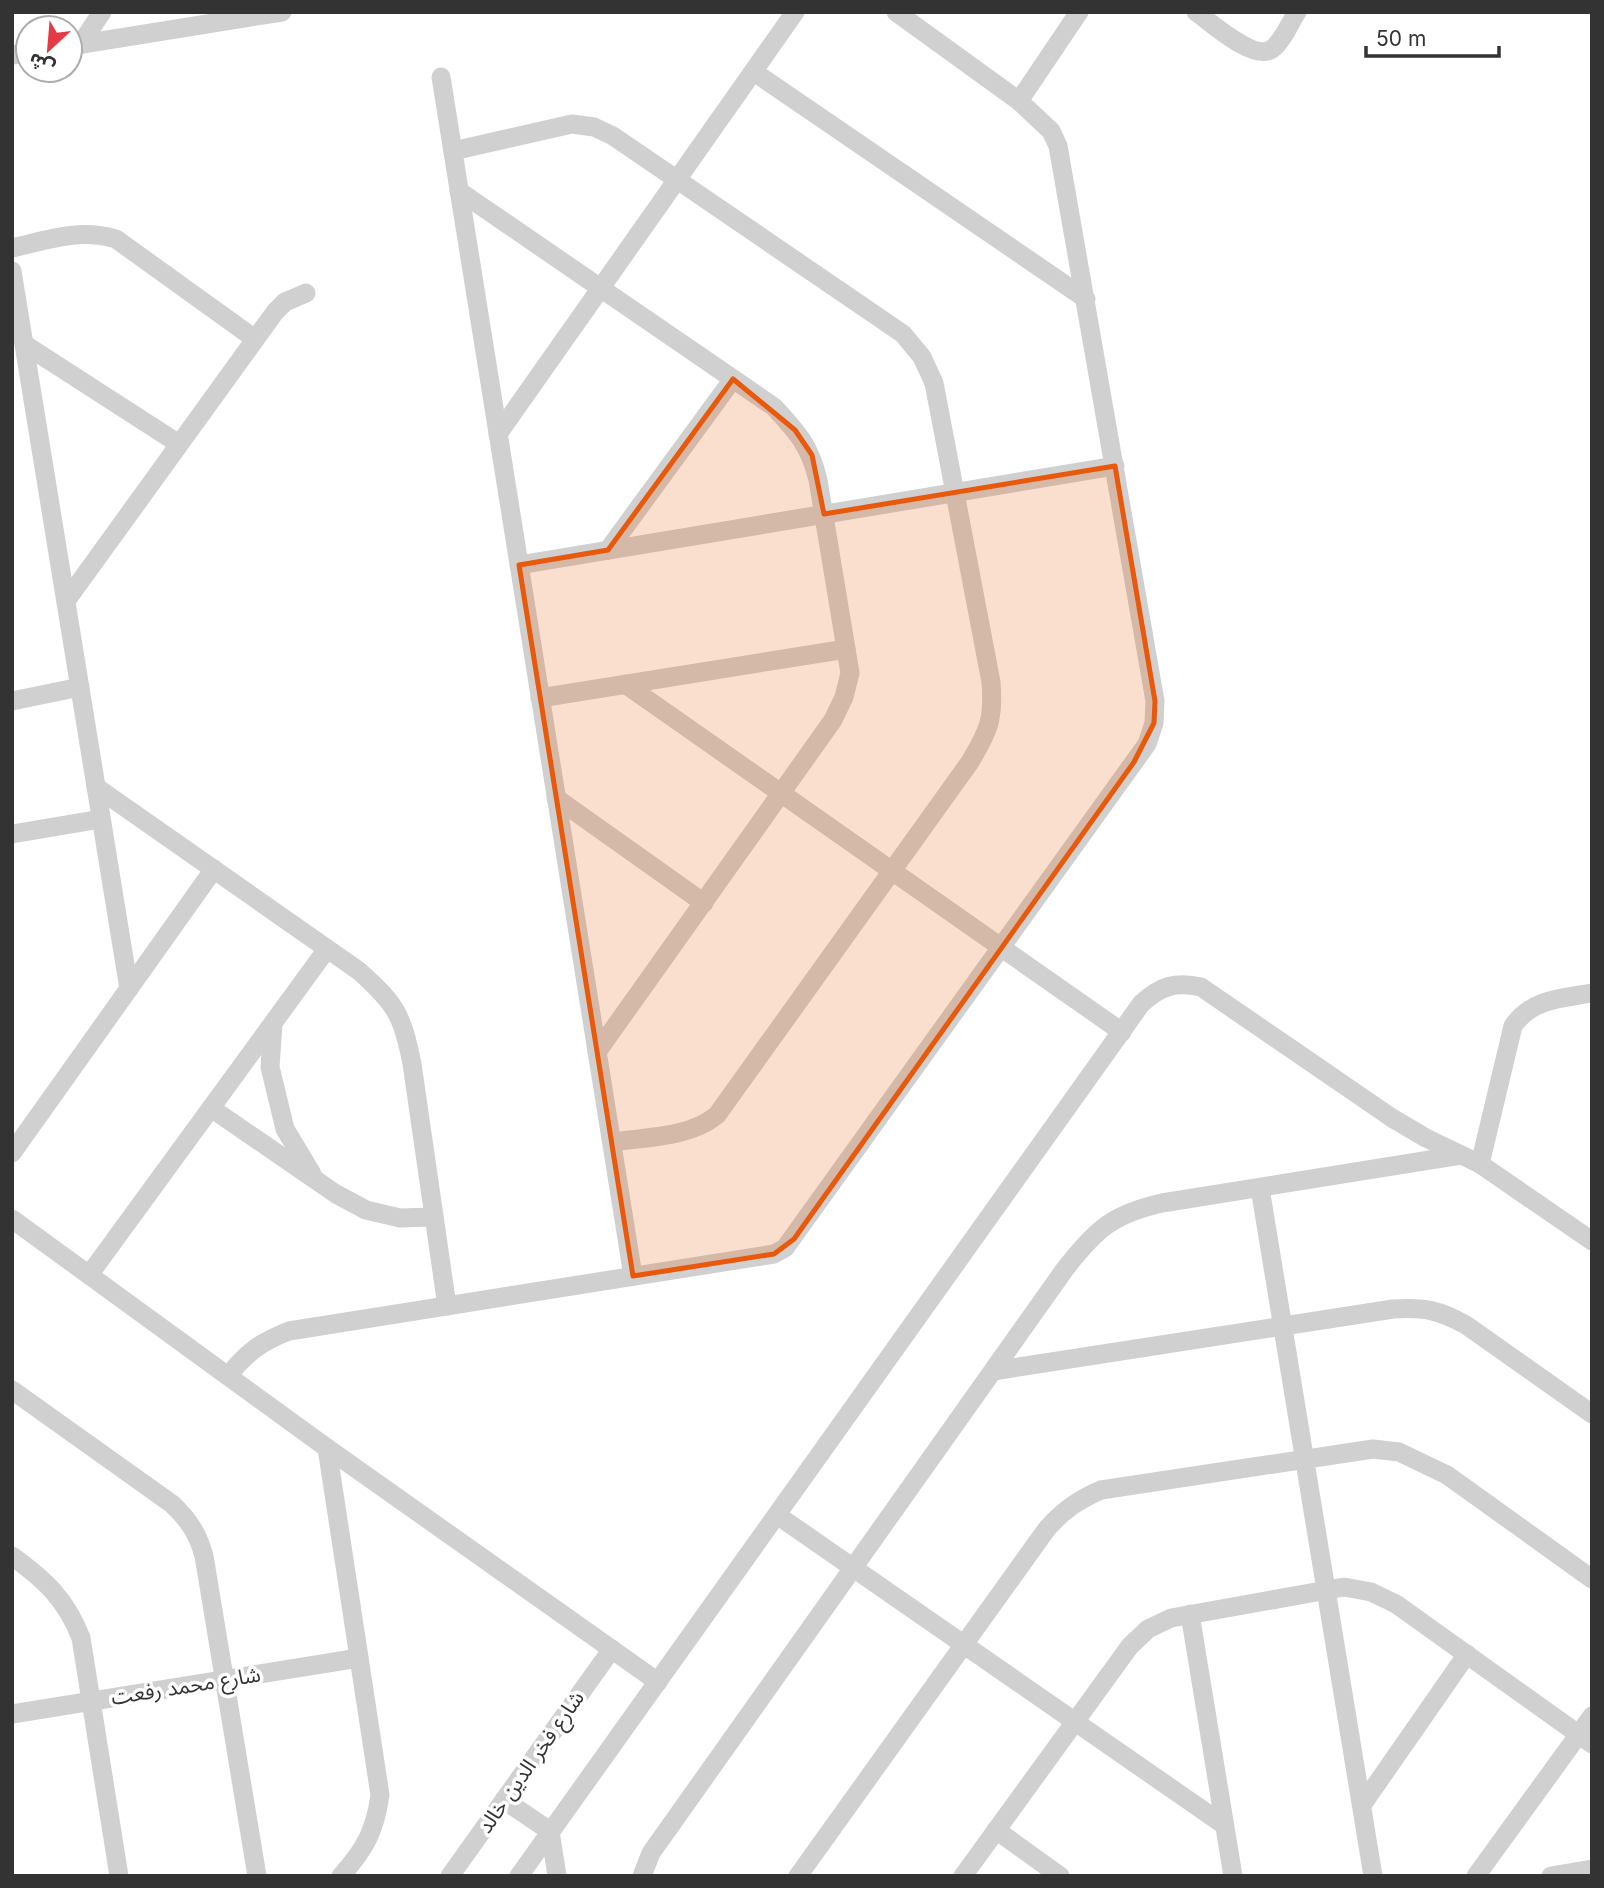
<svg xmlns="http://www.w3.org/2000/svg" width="1604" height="1888" font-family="Inter,'Noto Sans Arabic',sans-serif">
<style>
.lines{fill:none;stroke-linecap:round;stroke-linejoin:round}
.street{stroke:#d0d0d0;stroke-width:19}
.marked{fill:#e8590c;fill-opacity:0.2;stroke:#e8590c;stroke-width:5;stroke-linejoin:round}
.labels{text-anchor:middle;stroke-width:7;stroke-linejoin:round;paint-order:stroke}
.street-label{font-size:21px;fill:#333;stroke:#fff}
</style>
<rect width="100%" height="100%" fill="#fff"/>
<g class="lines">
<g class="street">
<path d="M1196,12C1212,23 1254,62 1272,49C1282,42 1290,23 1297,12"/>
<path d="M80,45L102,12"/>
<path d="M70,46L282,12"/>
<path d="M12,55L28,53"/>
<path d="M754,72L1086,299"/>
<path d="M441,77L633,1276"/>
<path d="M1019,101L1079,12"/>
<path d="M453,151L572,124L594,127L613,136L903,334L922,357L934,383L991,682C994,719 989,730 970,762L717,1115C689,1138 646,1137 612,1142"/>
<path d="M459,191L774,407C798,433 810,446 818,480L850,673L844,697L833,720L597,1052"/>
<path d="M12,248C48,240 79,228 116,239L255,339"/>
<path d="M12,271L129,989"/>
<path d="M24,344L179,444"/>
<path d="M498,434L795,12"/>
<path d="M608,550L733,379"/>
<path d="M519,565L1115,466"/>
<path d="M66,601L275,312L285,302L306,293"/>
<path d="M625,684L1122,1032"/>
<path d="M540,698L846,649"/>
<path d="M12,701L80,687"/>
<path d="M96,787L359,971C396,1004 403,1016 412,1064L447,1306"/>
<path d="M556,798L704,903"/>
<path d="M12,834L101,819"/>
<path d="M273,1024L270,1067L285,1129L312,1174"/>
<path d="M211,1108L336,1194L366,1210L400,1218L434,1217"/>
<path d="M12,1153L214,869"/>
<path d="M1480,1164L1513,1026C1531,999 1562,998 1592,993"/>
<path d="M1260,1188L1373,1876"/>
<path d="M12,1219L327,1448L658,1682"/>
<path d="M89,1275L327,949"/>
<path d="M993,1371L1393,1309C1424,1307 1439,1310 1466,1325L1592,1414"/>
<path d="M228,1376C247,1352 261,1342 289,1331L774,1254L785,1248L1147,744L1154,723L1155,701L1058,146L1051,131L1019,101L896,12"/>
<path d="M12,1390L172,1504C189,1520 198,1534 204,1556L257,1876"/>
<path d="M327,1448L380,1795C375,1831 365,1849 341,1876"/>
<path d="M777,1515L1224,1825"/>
<path d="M12,1556C45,1580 66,1599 81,1638L119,1876"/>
<path d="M1190,1614L1233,1876"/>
<path d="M12,1714L359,1658"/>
<path d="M504,1800L550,1831L557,1876"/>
<path d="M1362,1805L1467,1654"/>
<path d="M996,1830L1060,1876"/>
<path d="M450,1876L612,1649"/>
<path d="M519,1876L1141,1004C1160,986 1176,981 1201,987L1392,1118L1426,1138L1480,1164L1592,1241"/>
<path d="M642,1876L651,1853L1065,1269C1096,1229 1113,1214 1162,1203L1461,1155"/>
<path d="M798,1876L1046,1530C1062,1511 1078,1500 1101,1490L1373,1449L1399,1452L1447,1475L1592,1579"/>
<path d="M963,1876L1130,1646L1148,1629L1171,1618L1344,1587L1371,1592L1396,1604L1592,1744"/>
<path d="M1476,1876L1592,1716"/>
<path d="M1551,1876L1592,1869"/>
</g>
</g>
<path class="marked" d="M733,379L795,430L812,455L824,514L1115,466L1155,701L1154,723L1134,762L794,1239L774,1254L633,1276L519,565L608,550Z"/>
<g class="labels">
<g class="street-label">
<text transform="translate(186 1686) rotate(-9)" y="7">شارع محمد رفعت</text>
<text transform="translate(531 1762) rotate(-55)" y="7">شارع فخر الدين خالد</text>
</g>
</g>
<rect width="1604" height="1888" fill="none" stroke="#333333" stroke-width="28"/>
<g transform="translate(49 49) rotate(206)"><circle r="33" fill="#ffffff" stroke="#adadad" stroke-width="2"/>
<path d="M0-5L12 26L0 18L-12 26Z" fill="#e63946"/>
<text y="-10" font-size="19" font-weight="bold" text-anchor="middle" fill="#333333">ش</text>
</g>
<path d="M1366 46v10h133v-10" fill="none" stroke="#333333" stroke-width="3.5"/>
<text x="1376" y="46" font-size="21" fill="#333333" stroke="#ffffff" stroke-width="5" paint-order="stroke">50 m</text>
</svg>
